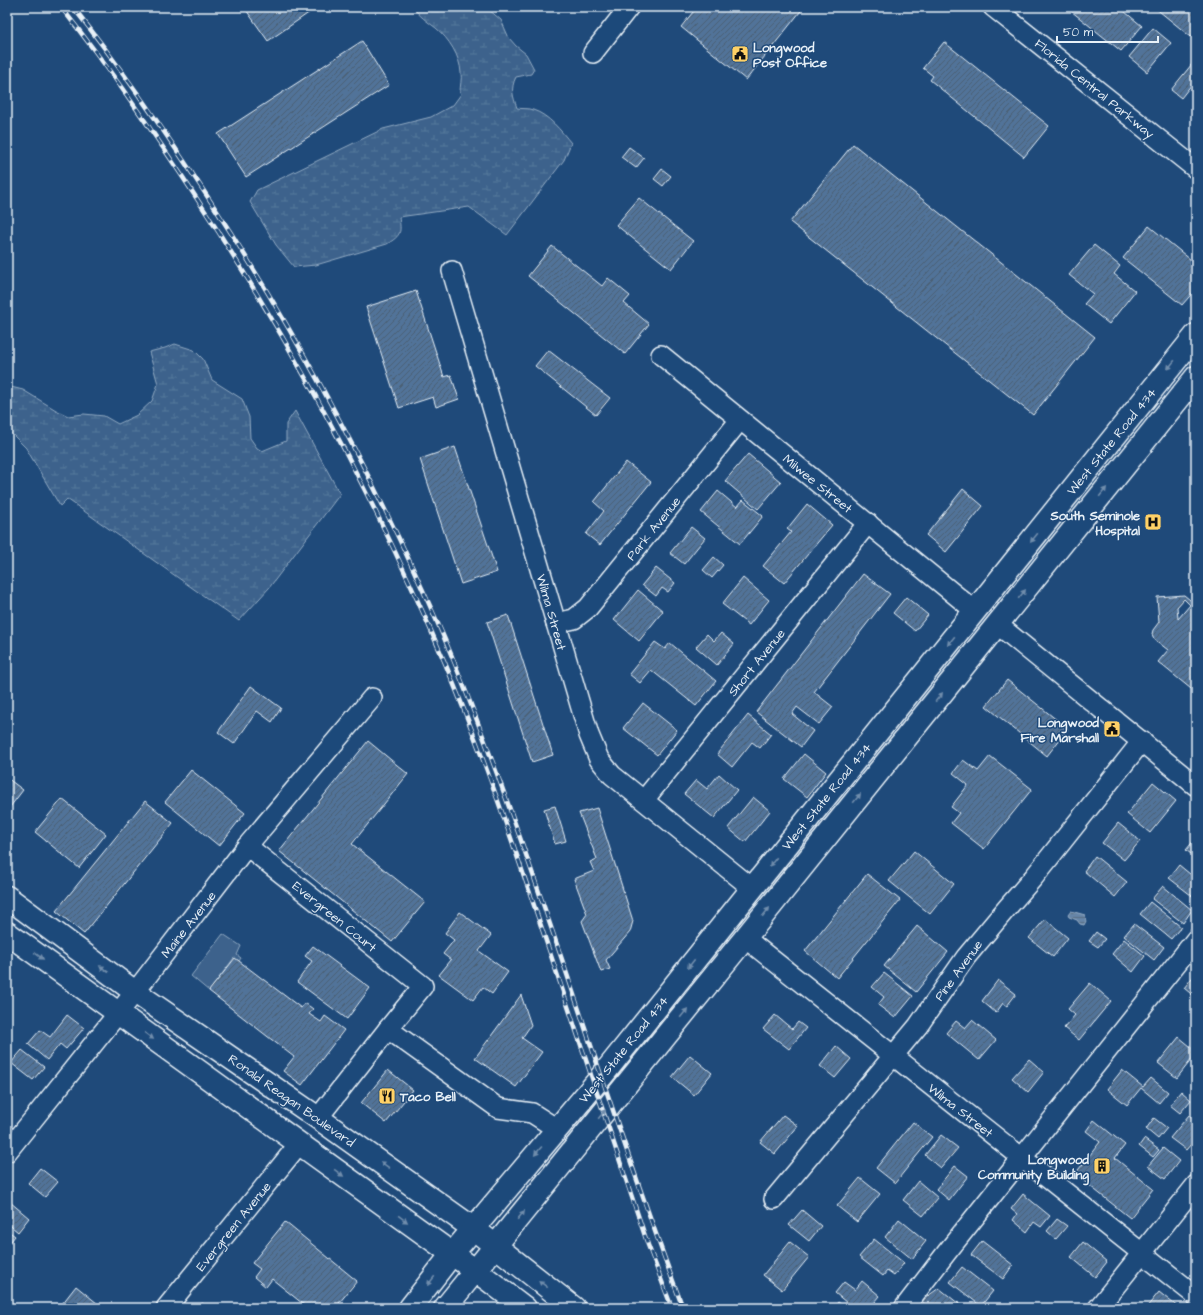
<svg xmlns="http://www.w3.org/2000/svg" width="1203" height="1315" font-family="'Architects Daughter',sans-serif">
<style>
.grass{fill:#3c628c;stroke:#92aac2}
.wetland{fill:url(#wetland-marsh);stroke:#92aac2}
.water{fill:url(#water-rules);stroke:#9ab0c7}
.building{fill:url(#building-hatch);stroke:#e8f1f8;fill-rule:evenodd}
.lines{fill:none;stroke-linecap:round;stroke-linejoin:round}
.minor-casing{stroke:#e8f1f8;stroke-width:22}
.major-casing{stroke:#e8f1f8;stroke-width:25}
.minor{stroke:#1f4a7a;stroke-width:19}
.major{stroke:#1f4a7a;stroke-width:22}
.rail-casing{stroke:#e8f1f8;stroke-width:4.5}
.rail{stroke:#1f4a7a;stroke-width:3;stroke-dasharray:9;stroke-linecap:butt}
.oneway{fill:#6f8dac}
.labels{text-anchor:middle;stroke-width:3;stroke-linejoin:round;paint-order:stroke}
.poi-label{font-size:13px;font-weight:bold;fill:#e8f1f8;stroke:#1f4a7a;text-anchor:end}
.street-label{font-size:13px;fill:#e8f1f8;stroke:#1f4a7a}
</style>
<defs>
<pattern id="wetland-marsh" width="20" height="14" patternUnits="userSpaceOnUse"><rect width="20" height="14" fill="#3c628c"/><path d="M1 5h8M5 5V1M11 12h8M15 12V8" fill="none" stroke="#58799d"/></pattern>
<pattern id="water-rules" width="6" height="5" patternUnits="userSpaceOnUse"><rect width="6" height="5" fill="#6685a7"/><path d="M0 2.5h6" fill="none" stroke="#596d82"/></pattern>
<pattern id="building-hatch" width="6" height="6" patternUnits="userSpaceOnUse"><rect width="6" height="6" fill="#517399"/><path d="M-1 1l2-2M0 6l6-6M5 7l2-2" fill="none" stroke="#4c5e72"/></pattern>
</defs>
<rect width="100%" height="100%" fill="#1f4a7a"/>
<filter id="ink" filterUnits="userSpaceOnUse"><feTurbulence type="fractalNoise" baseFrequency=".025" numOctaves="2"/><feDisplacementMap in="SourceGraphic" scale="8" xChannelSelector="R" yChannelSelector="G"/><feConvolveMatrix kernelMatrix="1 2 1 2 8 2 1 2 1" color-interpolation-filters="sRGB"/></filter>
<g filter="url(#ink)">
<path class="grass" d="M223,934L241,946L237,955L241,958L239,961L234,958L209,991L191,976Z"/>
<g class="wetland">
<path d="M413,7H477L488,9L501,20L509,38L516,46L526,54L534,69L531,74L516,77C510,89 513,96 517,108C522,109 528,108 533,110C549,115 561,131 571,143L564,160L507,235L469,207L399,217C401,232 402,235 387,244L316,265L294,267L276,245L250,202L257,190L383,129L431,117L453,105L461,94L460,92C460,86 462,79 461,73C460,56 449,39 436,28C428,22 419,16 413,7Z"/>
<path d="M175,344L194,350L203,359L212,380L242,399L249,417L250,438L257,448L262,451L286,441V424L295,411L340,494L269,588L239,621L67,499L60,506L26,448L7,429V386L23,390L56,410L68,416L84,414L104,416L118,424L137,415L152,401L158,384L149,352L165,348Z"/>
</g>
<path class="water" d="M1071,911L1085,915L1086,921L1084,925L1080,924L1077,920L1069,917L1068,915Z"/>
<g class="building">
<path d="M244,7H307L310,12L268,41Z"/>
<path d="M697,7H804L746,80L681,27Z"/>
<path d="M1066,7H1119L1142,26L1121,51Z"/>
<path d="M1154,7H1195L1196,31L1191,37Z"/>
<path d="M1153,28L1171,43L1147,72L1129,57Z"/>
<path d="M362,41L389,85L246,177L218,134Z"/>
<path d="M944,42L1049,126L1024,157L930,80L933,76L923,68Z"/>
<path d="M1196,59V79L1181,98L1171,90Z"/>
<path d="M853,144L1095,337L1033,415L790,222Z"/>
<path d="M629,147L644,158L636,168L621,157Z"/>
<path d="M662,169L671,176L663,186L654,179Z"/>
<path d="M639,198L693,241L671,269L616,225Z"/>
<path d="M1149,226L1196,264V289L1182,305L1123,258Z"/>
<path d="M1094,245L1120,266L1114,274L1135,291L1109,324L1084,304L1093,294L1069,275Z"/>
<path d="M552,246L602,286L608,278L630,296L624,303L649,324L625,354L528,276Z"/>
<path d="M416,291L444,377L451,375L459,399L436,407L433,397L399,408L366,307Z"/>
<path d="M548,350L610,398L596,415L535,366Z"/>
<path d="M455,447L497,572L461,584L420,459Z"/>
<path d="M748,454L781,482L758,509L725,481Z"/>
<path d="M626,462L651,482L600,545L586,534L604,511L594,502Z"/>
<path d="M963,489L983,506L946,552L926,535Z"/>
<path d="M718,491L737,507L743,500L763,516L740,544L701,512Z"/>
<path d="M807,504L832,525L784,583L763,566L791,532L787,529Z"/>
<path d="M691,527L705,538L684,564L670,553Z"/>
<path d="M714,557L723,565L712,578L703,570Z"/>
<path d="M656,568L675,583L668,592L662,588L656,596L642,585Z"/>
<path d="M863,574L890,594L814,692L833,707L819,724L797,707L792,714L813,731L801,747L756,712Z"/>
<path d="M743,578L769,600L749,625L722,604Z"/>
<path d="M638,590L663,611L639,641L614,620Z"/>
<path d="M1184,595L1196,605V693L1158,662L1168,650L1154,639L1152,634L1153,630L1159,622L1157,597ZM1184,599L1190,605L1178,619L1177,607Z"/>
<path d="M906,597L928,615L915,631L893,613Z"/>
<path d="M508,615L553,755L532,762L487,622Z"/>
<path d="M721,633L734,644L717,665L696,647L707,634L714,641Z"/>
<path d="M655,642L665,649L670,643L716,681L696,706L651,670L640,683L629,674Z"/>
<path d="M1007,680L1068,729L1047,756L986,706Z"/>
<path d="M251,686L281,708L272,722L257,711L234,744L218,732Z"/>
<path d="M643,703L677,730L657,755L623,728Z"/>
<path d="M748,715L771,734L760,748L752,742L732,767L717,754Z"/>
<path d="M368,741L408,774L352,844L425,902L392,942L279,851Z"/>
<path d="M804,754L826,772L807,797L784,779Z"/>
<path d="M990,756L1032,789L984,849L951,823L959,813L951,807L968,785L953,773L963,760L978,771Z"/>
<path d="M191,770L245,813L219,846L165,802Z"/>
<path d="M719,774L737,790L714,818L684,794L696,780L707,789Z"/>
<path d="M7,778L23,790L7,811Z"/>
<path d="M1153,782L1176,801L1150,833L1127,814Z"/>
<path d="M753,797L770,811L745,842L728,828Z"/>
<path d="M62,799L106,834L79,868L35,832Z"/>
<path d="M145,801L173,823L84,934L56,911Z"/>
<path d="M555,806L566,841L555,844L544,809Z"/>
<path d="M597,808L633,921L630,932L606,960L610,969L601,972L582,921L587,914L574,879L594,871L590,862L597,859L579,813Z"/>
<path d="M1118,823L1140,841L1124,860L1102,843Z"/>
<path d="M1196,838V858L1186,850Z"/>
<path d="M914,851L954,884L930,914L889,881Z"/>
<path d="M1095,856L1127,882L1115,897L1084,871Z"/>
<path d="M1179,865L1196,879V899L1169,878Z"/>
<path d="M867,874L900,900L837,978L805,951Z"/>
<path d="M1163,886L1192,910L1183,923L1152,899Z"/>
<path d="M1150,902L1181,927L1171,939L1140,914Z"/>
<path d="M460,912L491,935L479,951L508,972L492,994L483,987L473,1000L439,975L451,960L443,954L454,940L445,933Z"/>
<path d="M1045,919L1068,938L1053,957L1029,938Z"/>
<path d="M1134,924L1164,947L1154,960L1124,936Z"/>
<path d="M917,926L948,952L916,992L884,966Z"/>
<path d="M1096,932L1105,939L1098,947L1089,941Z"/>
<path d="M1124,939L1145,956L1133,972L1112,954Z"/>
<path d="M313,946L370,988L347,1019L297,982L312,961L305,956Z"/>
<path d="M235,958L301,1008L305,1003L313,1009L309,1014L321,1022L325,1016L344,1030L302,1085L283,1071L294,1057L209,991Z"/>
<path d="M884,973L913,996L895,1018L878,1005L884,997L872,987Z"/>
<path d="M1196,973V998L1184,988Z"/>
<path d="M998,980L1016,994L1007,1006L1003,1003L996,1013L982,1001Z"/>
<path d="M1090,983L1111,1001L1079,1040L1064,1028L1075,1015L1068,1009Z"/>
<path d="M521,995L531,1025L522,1038L542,1052L516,1087L475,1058Z"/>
<path d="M67,1015L84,1028L66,1049L60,1044L47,1060L28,1044L40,1030L50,1037Z"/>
<path d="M775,1015L792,1029L798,1022L806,1028L789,1049L763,1029Z"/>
<path d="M972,1020L996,1040L979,1060L946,1033L956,1021L965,1028Z"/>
<path d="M1179,1037L1196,1051V1054L1177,1078L1158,1063Z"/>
<path d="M836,1046L851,1059L835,1078L820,1066Z"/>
<path d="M22,1050L44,1067L33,1080L11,1063Z"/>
<path d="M690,1055L712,1073L694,1095L672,1077Z"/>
<path d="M1029,1059L1044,1072L1028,1092L1012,1078Z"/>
<path d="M388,1070L413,1090L386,1123L361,1103Z"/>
<path d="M1122,1070L1143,1087L1151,1078L1168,1092L1159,1103L1141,1088L1127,1105L1107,1089Z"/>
<path d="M1181,1091L1191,1100L1180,1113L1170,1105Z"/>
<path d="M783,1115L798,1126L775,1154L760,1142Z"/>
<path d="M1189,1115L1196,1121V1138L1186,1150L1170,1138Z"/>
<path d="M1154,1118L1167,1128L1158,1139L1146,1129Z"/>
<path d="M1094,1120L1125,1145L1115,1158L1153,1189L1130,1218L1075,1174L1100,1142L1086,1131Z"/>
<path d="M913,1122L932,1137L895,1183L876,1168Z"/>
<path d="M941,1135L958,1148L941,1168L925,1155Z"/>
<path d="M1144,1139L1159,1150L1153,1157L1139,1146Z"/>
<path d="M1163,1148L1179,1161L1165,1179L1148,1166Z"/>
<path d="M955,1166L968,1176L949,1200L936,1189Z"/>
<path d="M40,1168L58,1182L45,1197L28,1183Z"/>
<path d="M860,1178L880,1194L857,1222L837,1206Z"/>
<path d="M918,1181L938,1198L923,1216L903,1200Z"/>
<path d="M1023,1194L1050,1216L1041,1227L1034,1222L1027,1232L1013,1220L1017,1214L1011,1209Z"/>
<path d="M10,1202L29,1218L18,1232L7,1223V1206Z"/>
<path d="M802,1210L821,1226L809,1241L789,1225Z"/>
<path d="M899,1219L926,1241L912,1259L885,1237Z"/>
<path d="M1057,1219L1067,1226L1056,1239L1047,1231Z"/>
<path d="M285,1222L357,1281L335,1308H308L272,1279L266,1287L254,1277L260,1269L252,1263Z"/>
<path d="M7,1230L15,1236L7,1246Z"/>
<path d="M874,1239L904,1263L894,1276L887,1271L883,1276L859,1257Z"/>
<path d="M982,1241L1013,1265L1003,1279L971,1255Z"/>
<path d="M790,1242L809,1257L782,1290L763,1275Z"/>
<path d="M1083,1242L1107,1262L1095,1277L1071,1257Z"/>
<path d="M962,1267L993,1291L981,1306L950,1282Z"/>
<path d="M862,1281L880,1296L870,1308H853L835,1293L844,1282L855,1290Z"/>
<path d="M76,1286L103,1308H67L62,1304Z"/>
<path d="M939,1288L964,1308H931L921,1301Z"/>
<path d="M1159,1292L1179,1308H1146Z"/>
<path d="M838,1302L846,1308H833Z"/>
<path d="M202,1303L209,1308H198Z"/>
</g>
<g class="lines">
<g class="minor-casing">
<g id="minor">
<path d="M993,7L1196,169"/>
<path d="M593,53L629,7"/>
<path d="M452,271L589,735L599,759L612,775L752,888"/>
<path d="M661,355L975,611"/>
<path d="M556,623L574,619L588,608L740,420"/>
<path d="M997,624L1196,786"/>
<path d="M644,800L868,523"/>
<path d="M247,846L423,986L388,1029L318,1118"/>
<path d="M745,938L1196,1296"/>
<path d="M388,1029L498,1108L532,1113L557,1129"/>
<path d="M7,1152L135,992L247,846L372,698"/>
<path d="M774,1199L918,1026L966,957L1007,908L1034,877L1142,741"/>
<path d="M166,1308L299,1144"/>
<path d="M904,1308L947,1252L1196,939"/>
<path d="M1098,1308L1196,1185"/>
</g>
</g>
<g class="major-casing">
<g id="major">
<path d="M7,897L135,992L318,1118L474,1229L574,1308"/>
<path d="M7,933L487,1279L525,1308"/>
<path d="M410,1308L452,1254L601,1077L1196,335"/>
<path d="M445,1308L745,938L1196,377"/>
</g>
</g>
<use href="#minor" class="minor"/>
<use href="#major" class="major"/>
<g class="rail-casing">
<g id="rail">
<path d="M61,7C111,70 157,137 201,205C296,350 377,503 445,663C480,746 509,832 538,917C575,1026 611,1136 648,1245L672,1308"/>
<path d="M73,7C123,70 168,136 211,202C283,312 346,427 402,545C420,584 439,624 455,664C540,876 603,1095 683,1308"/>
</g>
</g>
<use href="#rail" class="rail"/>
</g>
<defs><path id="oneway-solid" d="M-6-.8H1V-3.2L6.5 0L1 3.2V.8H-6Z"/></defs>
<g class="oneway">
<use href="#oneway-solid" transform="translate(1171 365) rotate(129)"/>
<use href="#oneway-solid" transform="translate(1103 492) rotate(-51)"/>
<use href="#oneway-solid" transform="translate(1034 538) rotate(129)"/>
<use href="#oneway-solid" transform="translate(1022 594) rotate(-51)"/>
<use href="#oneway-solid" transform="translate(951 641) rotate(129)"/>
<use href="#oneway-solid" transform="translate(939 697) rotate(-51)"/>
<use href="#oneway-solid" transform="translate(857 798) rotate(-51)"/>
<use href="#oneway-solid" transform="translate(773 862) rotate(128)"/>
<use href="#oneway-solid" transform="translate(766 912) rotate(-51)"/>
<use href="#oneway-solid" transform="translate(39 956) rotate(36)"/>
<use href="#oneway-solid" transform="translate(691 964) rotate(128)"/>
<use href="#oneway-solid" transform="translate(104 969) rotate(-144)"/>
<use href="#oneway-solid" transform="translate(684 1013) rotate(-51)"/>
<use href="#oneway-solid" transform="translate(149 1036) rotate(36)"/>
<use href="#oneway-solid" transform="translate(602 1114) rotate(-51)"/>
<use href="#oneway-solid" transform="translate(538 1151) rotate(130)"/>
<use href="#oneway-solid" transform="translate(385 1165) rotate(-145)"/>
<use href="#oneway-solid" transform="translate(339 1173) rotate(36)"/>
<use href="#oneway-solid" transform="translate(521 1215) rotate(-51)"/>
<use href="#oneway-solid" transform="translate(403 1219) rotate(36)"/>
<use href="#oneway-solid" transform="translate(431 1281) rotate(128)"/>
<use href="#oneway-solid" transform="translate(543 1284) rotate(-142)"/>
</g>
</g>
<defs>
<g id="civic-square" transform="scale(0.9)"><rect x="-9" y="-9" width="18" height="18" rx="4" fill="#ffd166" stroke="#1f4a7a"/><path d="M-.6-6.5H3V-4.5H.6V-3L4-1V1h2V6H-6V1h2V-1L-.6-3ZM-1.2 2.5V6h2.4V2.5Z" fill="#111"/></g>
<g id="hospital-square" transform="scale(0.9)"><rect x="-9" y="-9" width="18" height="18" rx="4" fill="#ffd166" stroke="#1f4a7a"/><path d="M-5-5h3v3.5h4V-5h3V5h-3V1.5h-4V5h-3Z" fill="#111"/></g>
<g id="restaurant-square" transform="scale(0.9)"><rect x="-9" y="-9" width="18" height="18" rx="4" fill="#ffd166" stroke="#1f4a7a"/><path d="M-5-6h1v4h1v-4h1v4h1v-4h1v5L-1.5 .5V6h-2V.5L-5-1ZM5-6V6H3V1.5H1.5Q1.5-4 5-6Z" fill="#111"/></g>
<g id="building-square" transform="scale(0.9)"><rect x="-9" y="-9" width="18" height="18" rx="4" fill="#ffd166" stroke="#1f4a7a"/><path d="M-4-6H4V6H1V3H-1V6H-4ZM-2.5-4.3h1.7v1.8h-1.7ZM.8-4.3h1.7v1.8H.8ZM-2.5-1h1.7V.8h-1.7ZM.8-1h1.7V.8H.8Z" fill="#111"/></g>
</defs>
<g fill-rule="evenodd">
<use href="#civic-square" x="740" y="54"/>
<use href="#hospital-square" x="1153" y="522"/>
<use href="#civic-square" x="1112" y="729"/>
<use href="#restaurant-square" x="387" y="1096"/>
<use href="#building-square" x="1102" y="1166"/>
</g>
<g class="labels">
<g class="poi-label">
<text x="753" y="52" text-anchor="start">Longwood<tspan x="753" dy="15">Post Office</tspan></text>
<text x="1140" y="520">South Seminole<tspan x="1140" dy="15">Hospital</tspan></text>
<text x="1099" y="727">Longwood<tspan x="1099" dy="15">Fire Marshall</tspan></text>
<text x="400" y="1101" text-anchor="start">Taco Bell</text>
<text x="1089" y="1164">Longwood<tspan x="1089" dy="15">Community Building</tspan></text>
</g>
<g class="street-label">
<text transform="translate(1095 88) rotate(39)" y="5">Florida Central Parkway</text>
<text transform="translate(1111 441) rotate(-51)" y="5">West State Road 434</text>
<text transform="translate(818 483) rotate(39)" y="5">Milwee Street</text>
<text transform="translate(653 528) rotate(-51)" y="5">Park Avenue</text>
<text transform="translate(552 612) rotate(74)" y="5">Wilma Street</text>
<text transform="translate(756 662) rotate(-51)" y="5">Short Avenue</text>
<text transform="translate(826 796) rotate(-51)" y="5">West State Road 434</text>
<text transform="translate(335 916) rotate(39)" y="5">Evergreen Court</text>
<text transform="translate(188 924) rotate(-52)" y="5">Maine Avenue</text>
<text transform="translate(958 970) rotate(-54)" y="5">Pine Avenue</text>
<text transform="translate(623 1049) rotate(-51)" y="5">West State Road 434</text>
<text transform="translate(292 1100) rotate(35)" y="5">Ronald Reagan Boulevard</text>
<text transform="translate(961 1110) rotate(38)" y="5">Wilma Street</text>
<text transform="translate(233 1226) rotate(-51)" y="5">Evergreen Avenue</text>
</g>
</g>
<rect width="1203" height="1315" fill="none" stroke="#1f4a7a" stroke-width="24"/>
<rect x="12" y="12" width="1179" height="1291" fill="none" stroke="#e8f1f8" stroke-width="1.5" filter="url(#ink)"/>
<path d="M1057 36v6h101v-6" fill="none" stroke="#e8f1f8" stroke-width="2"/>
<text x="1063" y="36" font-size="12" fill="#e8f1f8" stroke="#1f4a7a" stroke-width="3" paint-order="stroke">50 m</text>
</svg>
